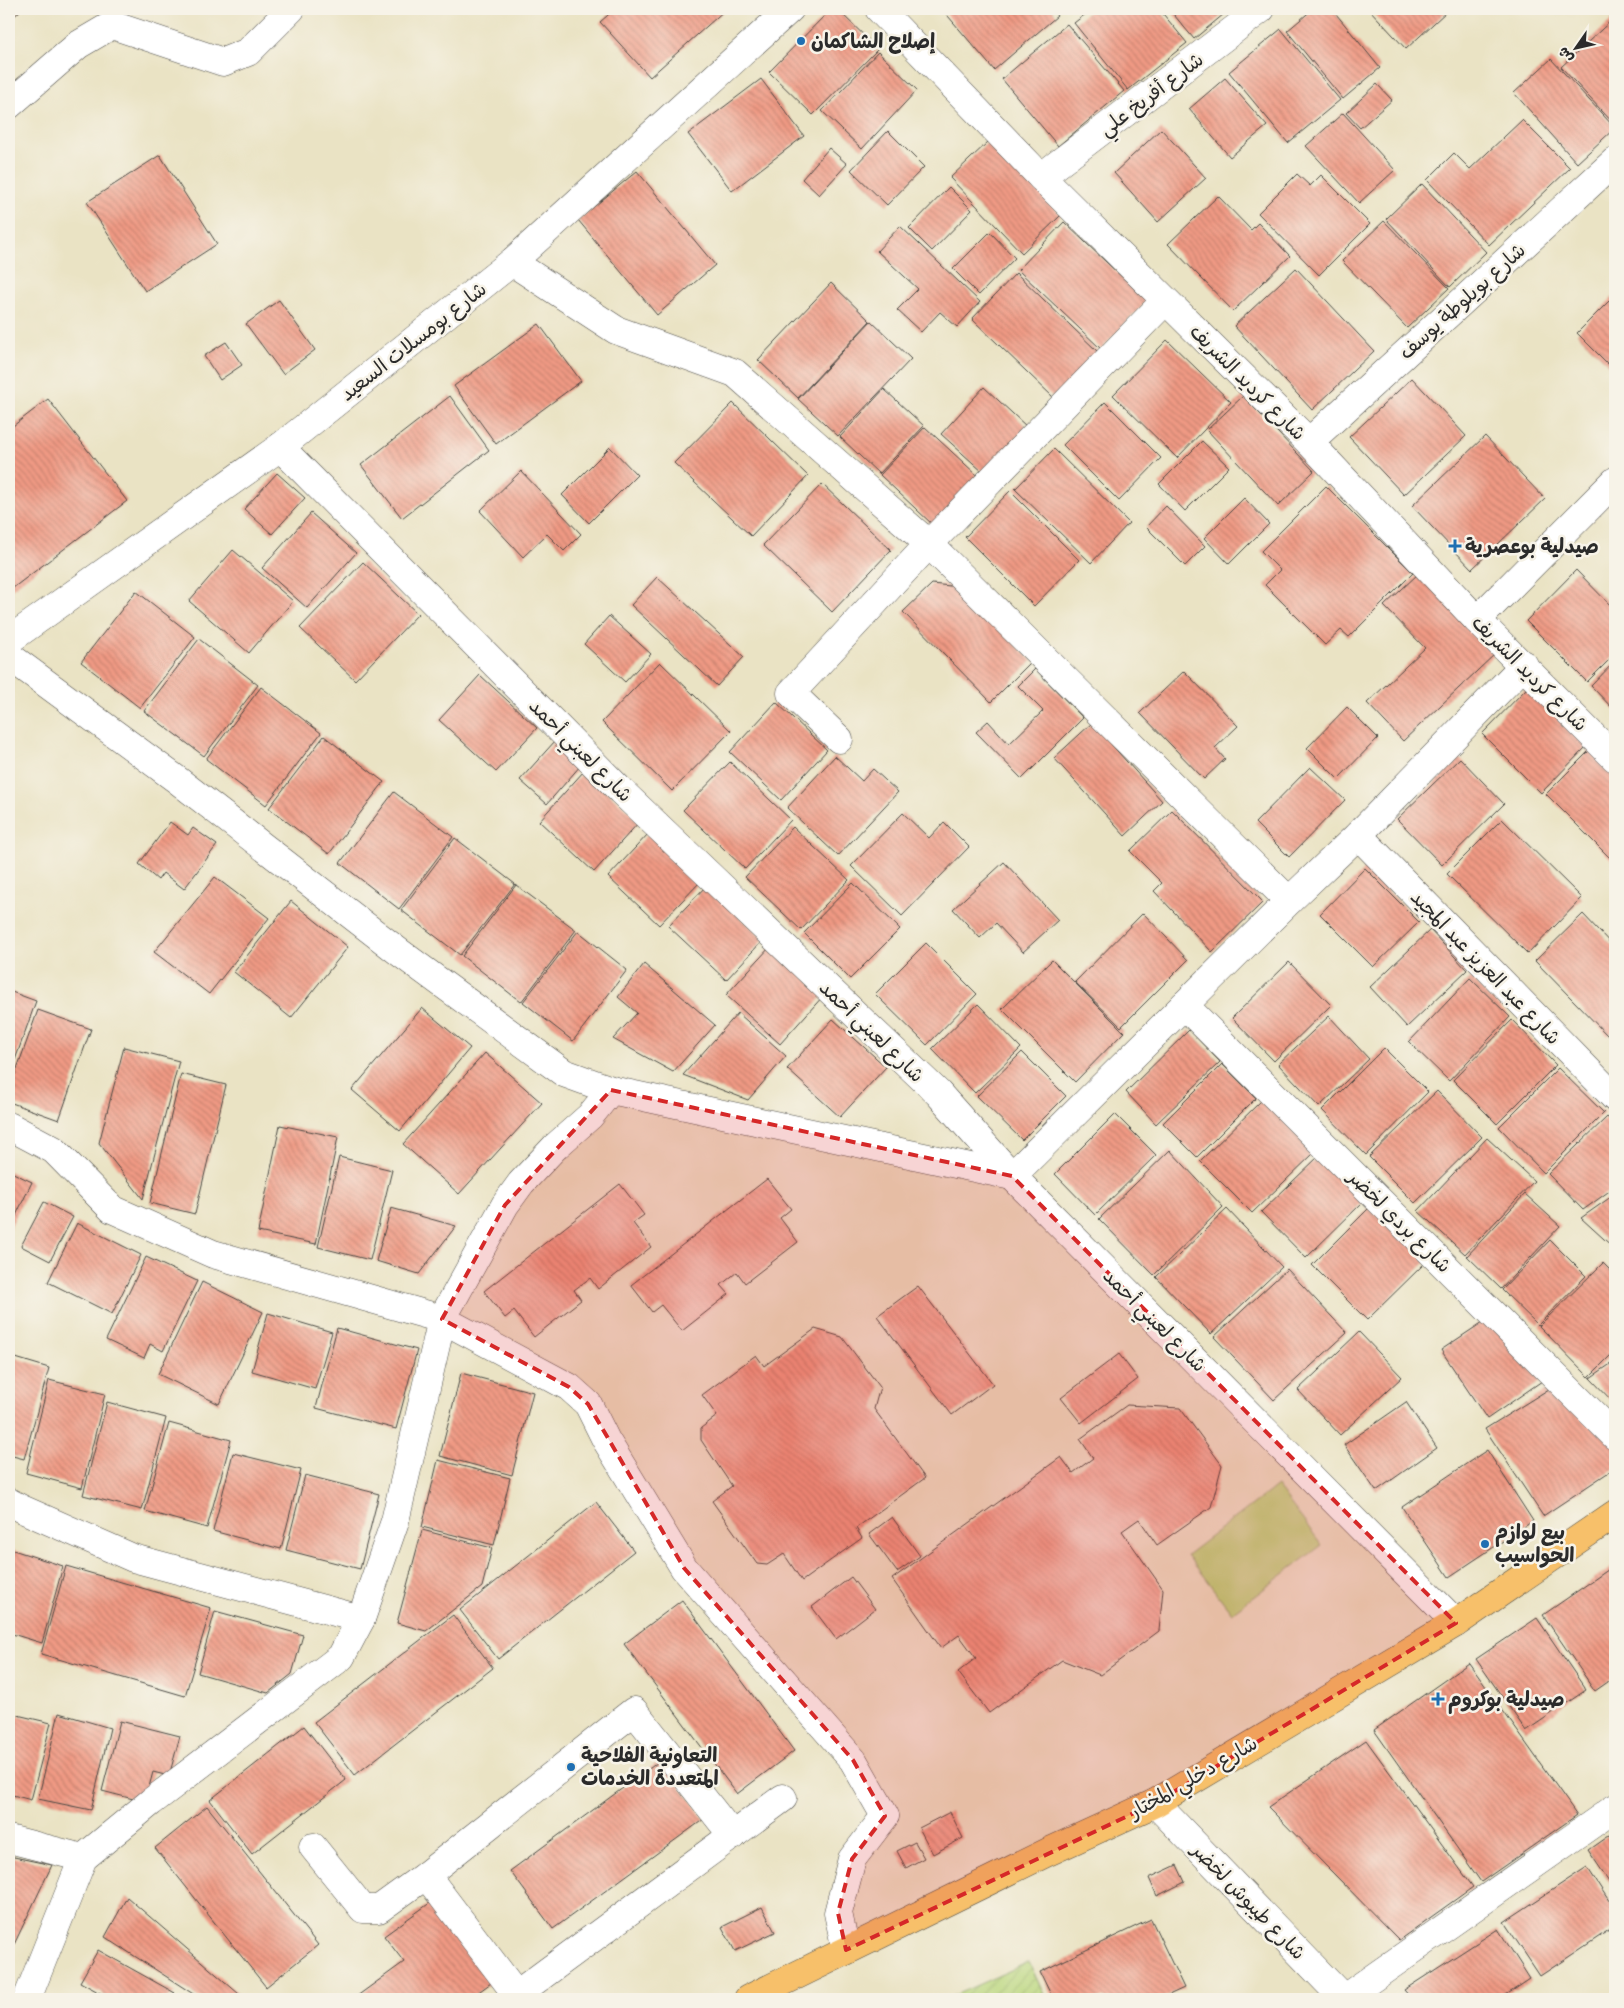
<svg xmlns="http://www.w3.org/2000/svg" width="1624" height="2008" font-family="Dekko,'Playpen Sans Arabic',sans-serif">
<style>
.grass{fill:#bad77d;stroke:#728154}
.garden{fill:url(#garden-furrows);stroke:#728154}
.building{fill:url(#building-back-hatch)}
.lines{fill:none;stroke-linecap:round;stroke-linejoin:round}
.minor-casing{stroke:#484742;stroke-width:29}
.major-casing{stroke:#484742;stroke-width:29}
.minor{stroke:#fff;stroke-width:28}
.major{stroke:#f7c06b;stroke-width:28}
.marked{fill:#d62828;fill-opacity:0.2;stroke:#d62828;stroke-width:4;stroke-dasharray:10 6;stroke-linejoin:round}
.poi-dot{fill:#1f6fb2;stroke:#f7f3e8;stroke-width:2}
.labels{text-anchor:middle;stroke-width:5;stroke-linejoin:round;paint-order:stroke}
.poi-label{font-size:20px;font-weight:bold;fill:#2b2b2b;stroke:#f7f3e8;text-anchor:start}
.street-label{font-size:20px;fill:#2b2b2b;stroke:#f7f3e8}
</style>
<defs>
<pattern id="garden-furrows" width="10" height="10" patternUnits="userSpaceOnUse" patternTransform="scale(1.25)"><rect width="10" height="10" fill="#bad77d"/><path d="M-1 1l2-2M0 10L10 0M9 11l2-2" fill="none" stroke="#a0b96c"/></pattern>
<pattern id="building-back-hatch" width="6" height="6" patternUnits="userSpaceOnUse" patternTransform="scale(1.25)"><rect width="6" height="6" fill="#f09a84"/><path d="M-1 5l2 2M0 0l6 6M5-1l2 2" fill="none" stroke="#c37e6c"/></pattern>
</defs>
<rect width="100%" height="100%" fill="#f7f3e8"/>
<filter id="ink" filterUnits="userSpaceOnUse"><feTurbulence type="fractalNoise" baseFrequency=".02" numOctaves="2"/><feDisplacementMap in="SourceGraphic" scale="10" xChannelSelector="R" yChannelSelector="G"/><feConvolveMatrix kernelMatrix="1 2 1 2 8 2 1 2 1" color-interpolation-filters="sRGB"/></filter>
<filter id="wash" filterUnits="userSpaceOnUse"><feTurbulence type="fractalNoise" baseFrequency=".0096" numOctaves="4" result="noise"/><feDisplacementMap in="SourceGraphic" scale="20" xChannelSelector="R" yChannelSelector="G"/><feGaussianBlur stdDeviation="1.12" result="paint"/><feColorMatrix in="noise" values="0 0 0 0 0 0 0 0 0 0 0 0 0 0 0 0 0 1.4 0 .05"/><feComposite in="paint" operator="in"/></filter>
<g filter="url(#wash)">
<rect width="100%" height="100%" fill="#eae3c4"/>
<path class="grass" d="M1277,1486L1322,1545L1232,1613L1187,1555Z"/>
<path class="garden" d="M1029,1962L1046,1999H946Z"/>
<g id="blocks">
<g class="building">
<path d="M9,9H22L9,21Z"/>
<path d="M615,9H726L650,77L600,22Z"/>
<path d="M831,9H837L878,49L813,115L769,72Z"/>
<path d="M942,9H1052L1057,16L994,70Z"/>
<path d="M1092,9H1159L1187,43L1128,90L1074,23Z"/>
<path d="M1169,9H1230L1194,39Z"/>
<path d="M1313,9H1332L1380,68L1343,99L1287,31Z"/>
<path d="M1369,9H1445L1447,11L1406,49Z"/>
<path d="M1615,17V125L1561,67Z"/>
<path d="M1067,24L1124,91L1058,146L1002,79Z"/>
<path d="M1281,29L1340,100L1288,143L1229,72Z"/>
<path d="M878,52L917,90L862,149L822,111Z"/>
<path d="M1551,59L1615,128L1577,163L1514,93Z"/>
<path d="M1225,78L1267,126L1230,157L1189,109Z"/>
<path d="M761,79L804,136L732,191L688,134Z"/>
<path d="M1377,84L1392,100L1360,128L1346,113Z"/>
<path d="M1343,113L1395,170L1359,203L1306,146Z"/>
<path d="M1522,120L1570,168L1489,245L1427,180L1454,153L1470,169Z"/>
<path d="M1161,129L1206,178L1158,222L1114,173Z"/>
<path d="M888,131L924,167L887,205L851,170Z"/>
<path d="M989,141L1061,215L1022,253L950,178Z"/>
<path d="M829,148L847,164L819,195L802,179Z"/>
<path d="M160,155L217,244L145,291L87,202Z"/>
<path d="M637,171L715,265L657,315L578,220Z"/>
<path d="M1297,174L1310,186L1321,175L1370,224L1319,275L1258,213Z"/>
<path d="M1422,184L1486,252L1450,287L1386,219Z"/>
<path d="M949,187L972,210L932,251L909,228Z"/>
<path d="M1218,196L1251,230L1258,223L1290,256L1233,311L1168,244Z"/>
<path d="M1384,221L1449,288L1407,328L1342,261Z"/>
<path d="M1064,222L1147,301L1101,349L1018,270Z"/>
<path d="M900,226L980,302L957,327L940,312L921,332L897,310L918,289L877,251Z"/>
<path d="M990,232L1015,258L979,295L953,269Z"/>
<path d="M1296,268L1374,351L1312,410L1234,326Z"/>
<path d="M1016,273L1098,352L1054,398L972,319Z"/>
<path d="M831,283L870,321L798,398L758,360Z"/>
<path d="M1615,295V371L1577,333Z"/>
<path d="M279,300L315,350L283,374L246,324Z"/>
<path d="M871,321L911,359L838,436L798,399Z"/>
<path d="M539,324L581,381L496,444L454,386Z"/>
<path d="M1167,340L1231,402L1177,458L1113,395Z"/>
<path d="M226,342L242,365L220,380L204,356Z"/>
<path d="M1412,378L1466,436L1404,495L1349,437Z"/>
<path d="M984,387L1027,427L984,473L941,434Z"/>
<path d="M884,389L924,426L879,474L840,437Z"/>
<path d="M450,396L489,450L402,518L361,465Z"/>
<path d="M1243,396L1314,471L1278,506L1207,430Z"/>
<path d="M48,399L127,501L9,591V429Z"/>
<path d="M1105,402L1161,458L1119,501L1063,445Z"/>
<path d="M733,403L808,476L751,536L674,463Z"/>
<path d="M925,427L978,476L933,525L880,475Z"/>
<path d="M1485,436L1545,499L1472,569L1412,506Z"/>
<path d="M1202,441L1229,467L1185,511L1159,484Z"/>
<path d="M610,447L637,475L589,523L562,495Z"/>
<path d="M1054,449L1129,523L1091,563L1015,489Z"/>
<path d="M521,471L581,534L564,551L547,534L523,557L480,511Z"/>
<path d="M277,473L305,498L272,534L244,509Z"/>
<path d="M822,484L891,550L832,612L763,545Z"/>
<path d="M1326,486L1413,573L1349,637L1341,630L1325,645L1265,585L1280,570L1261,551Z"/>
<path d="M1010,491L1079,560L1034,606L965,537Z"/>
<path d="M1244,498L1269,524L1229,564L1204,538Z"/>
<path d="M1166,506L1205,546L1185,566L1146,527Z"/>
<path d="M311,513L356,553L307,608L262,568Z"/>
<path d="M233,550L293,601L249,653L189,601Z"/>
<path d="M363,562L418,614L355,680L300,628Z"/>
<path d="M1576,570L1615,610V654L1587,682L1526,621Z"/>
<path d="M1419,573L1496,653L1403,741L1367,703L1425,648L1384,606Z"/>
<path d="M657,577L744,657L717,686L631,605Z"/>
<path d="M932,584L959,587L1032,661L991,702L903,612Z"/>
<path d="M136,591L195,637L140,708L81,662Z"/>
<path d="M609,616L651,654L625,682L584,644Z"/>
<path d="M199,639L258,685L204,756L144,711Z"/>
<path d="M1615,661V711L1591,686Z"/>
<path d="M660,662L731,731L672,791L602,722Z"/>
<path d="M1035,669L1083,718L1022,779L976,732L988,721L1009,744L1043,711L1018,686Z"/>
<path d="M1184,671L1238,726L1215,748L1225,759L1204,779L1140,713Z"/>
<path d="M480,675L537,728L496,772L439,720Z"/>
<path d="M261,687L321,733L266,805L206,759Z"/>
<path d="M1528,687L1587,746L1541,793L1482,734Z"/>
<path d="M776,702L827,750L781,800L730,752Z"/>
<path d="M1347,707L1378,738L1338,779L1307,748Z"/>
<path d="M1092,723L1162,801L1125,836L1054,758Z"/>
<path d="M324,736L384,782L329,854L269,808Z"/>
<path d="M555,741L581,765L547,804L520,780Z"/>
<path d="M1590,750L1615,775V863L1546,794Z"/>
<path d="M835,756L862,781L873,769L898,792L838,856L787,808Z"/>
<path d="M1460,758L1504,804L1442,865L1397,819Z"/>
<path d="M730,762L791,820L745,869L683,810Z"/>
<path d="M1310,767L1345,800L1289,857L1255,823Z"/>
<path d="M584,771L640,821L594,872L539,821Z"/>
<path d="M394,792L453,837L399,909L340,863Z"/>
<path d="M1172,810L1263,902L1212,952L1154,891L1162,883L1130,851Z"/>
<path d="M903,813L929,838L944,822L969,847L902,916L851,866Z"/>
<path d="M1502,819L1582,898L1528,954L1447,874Z"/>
<path d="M170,822L188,835L193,828L217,845L184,889L163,873L158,880L139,864Z"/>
<path d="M793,827L849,880L801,930L745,877Z"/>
<path d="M649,833L701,881L659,925L608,877Z"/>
<path d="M455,838L515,884L460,955L401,910Z"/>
<path d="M1004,862L1058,920L1023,952L996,923L980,938L953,909Z"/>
<path d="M1365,868L1419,922L1373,967L1320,914Z"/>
<path d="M215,877L269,918L209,994L154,952Z"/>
<path d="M853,883L900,929L850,979L804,933Z"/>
<path d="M516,885L576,930L521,1002L462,956Z"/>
<path d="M707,885L764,939L726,980L668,926Z"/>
<path d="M291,901L348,947L291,1018L234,972Z"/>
<path d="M1143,913L1188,960L1121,1027L1075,982Z"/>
<path d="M1583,914L1615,948V1029L1608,1036L1535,961Z"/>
<path d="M1430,930L1467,970L1407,1027L1370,987Z"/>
<path d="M578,931L627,970L573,1041L523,1002Z"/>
<path d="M926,943L977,994L927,1045L875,994Z"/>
<path d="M770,947L824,995L780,1044L726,995Z"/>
<path d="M1052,960L1124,1032L1075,1082L1002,1009Z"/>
<path d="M1289,962L1331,1005L1274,1061L1232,1018Z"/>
<path d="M644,964L715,1025L673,1072L613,1039L637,1013L618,997Z"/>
<path d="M1470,978L1510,1017L1449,1081L1409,1042Z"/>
<path d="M9,991L36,1001L9,1077Z"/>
<path d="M978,1004L1021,1048L975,1093L932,1049Z"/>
<path d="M422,1008L470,1048L400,1131L352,1090Z"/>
<path d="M38,1010L91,1029L59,1120L9,1102V1091Z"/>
<path d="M738,1013L786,1056L748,1100L683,1075Z"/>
<path d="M1329,1016L1369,1059L1319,1107L1278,1064Z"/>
<path d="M833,1019L886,1067L840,1117L787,1069Z"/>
<path d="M1512,1020L1556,1065L1497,1124L1453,1080Z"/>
<path d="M1189,1030L1220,1062L1156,1124L1126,1092Z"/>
<path d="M124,1047L179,1061L143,1199L99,1143Z"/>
<path d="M1384,1048L1428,1092L1366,1155L1322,1110Z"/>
<path d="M1022,1052L1066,1096L1022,1140L977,1096Z"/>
<path d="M485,1053L542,1103L459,1194L403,1144Z"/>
<path d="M1222,1064L1256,1098L1197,1157L1163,1123Z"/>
<path d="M1558,1068L1604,1113L1544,1173L1499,1127Z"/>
<path d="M181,1074L226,1085L195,1214L150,1203Z"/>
<path d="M1437,1091L1482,1137L1415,1203L1369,1157Z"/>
<path d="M1263,1099L1315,1152L1252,1213L1200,1161Z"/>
<path d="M1115,1114L1156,1155L1095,1215L1055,1174Z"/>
<path d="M1607,1117L1615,1124V1187L1583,1210L1548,1174Z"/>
<path d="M280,1125L338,1137L316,1244L258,1232Z"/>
<path d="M1487,1138L1534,1181L1465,1254L1418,1211Z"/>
<path d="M1170,1150L1223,1207L1154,1275L1099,1219Z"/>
<path d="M1320,1155L1365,1200L1306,1258L1261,1212Z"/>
<path d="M339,1157L392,1170L370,1260L318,1247Z"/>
<path d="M9,1171L32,1182L9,1230Z"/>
<path d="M767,1179L791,1209L780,1218L798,1242L745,1283L737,1272L721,1285L729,1294L682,1331L661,1305L652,1312L631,1285Z"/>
<path d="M620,1184L644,1215L633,1223L651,1247L598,1289L590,1278L574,1290L581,1300L534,1337L514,1311L505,1318L484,1291Z"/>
<path d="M1525,1194L1560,1226L1501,1289L1467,1256Z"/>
<path d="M1615,1194V1249L1581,1218Z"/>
<path d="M44,1202L73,1217L50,1261L21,1246Z"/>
<path d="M1373,1204L1428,1260L1367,1320L1312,1265Z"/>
<path d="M391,1208L456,1226L419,1274L376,1261Z"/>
<path d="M1227,1209L1282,1267L1211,1334L1156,1277Z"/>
<path d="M77,1223L141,1255L112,1314L48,1282Z"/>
<path d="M1550,1240L1586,1276L1538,1325L1502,1290Z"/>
<path d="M146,1257L197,1281L163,1351L150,1344L144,1358L106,1340Z"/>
<path d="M1603,1263L1615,1275V1351L1589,1377L1539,1326Z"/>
<path d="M1287,1269L1347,1333L1274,1400L1214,1337Z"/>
<path d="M202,1282L263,1312L219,1404L158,1374Z"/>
<path d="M918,1286L993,1384L952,1415L877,1316Z"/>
<path d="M268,1313L332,1332L315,1389L252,1371Z"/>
<path d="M1489,1318L1542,1381L1487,1419L1441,1350Z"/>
<path d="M337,1328L417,1350L396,1429L316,1408Z"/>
<path d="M815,1329L842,1337L880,1387L874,1409L925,1478L856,1528L862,1538L802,1581L784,1554L767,1565L757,1564L712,1501L732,1486L701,1440V1428L717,1416L702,1395L756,1355L764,1366Z"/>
<path d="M1359,1332L1402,1377L1340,1435L1298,1390Z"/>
<path d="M1119,1354L1138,1379L1081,1423L1061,1398Z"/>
<path d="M9,1356L49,1368L24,1459L9,1455Z"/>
<path d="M1615,1361V1404L1590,1378Z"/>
<path d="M461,1373L533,1392L512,1475L440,1456Z"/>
<path d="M49,1380L105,1394L82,1488L26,1473Z"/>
<path d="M1557,1384L1615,1442V1468L1543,1516L1485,1429Z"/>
<path d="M107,1402L166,1418L142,1510L83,1495Z"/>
<path d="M1406,1402L1437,1448L1376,1491L1344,1445Z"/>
<path d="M1127,1405L1180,1408L1222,1465L1211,1507L1157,1545L1139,1519L1122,1531L1163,1589L1159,1631L1100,1675L1062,1660L989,1713L958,1672L976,1658L959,1635L941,1648L892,1579L1061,1457L1073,1473L1093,1458L1080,1439Z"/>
<path d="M169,1423L231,1440L207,1528L145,1511Z"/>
<path d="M1487,1450L1533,1521L1449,1577L1402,1507Z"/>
<path d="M233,1453L301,1470L281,1549L213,1531Z"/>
<path d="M438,1460L510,1478L494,1545L422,1527Z"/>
<path d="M305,1475L379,1494L360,1569L286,1550Z"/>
<path d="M596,1502L634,1551L498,1659L460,1610Z"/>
<path d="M892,1517L920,1556L897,1572L869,1534Z"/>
<path d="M422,1530L492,1548L482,1587L426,1631L397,1623Z"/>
<path d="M10,1549L63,1566L42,1643L9,1633Z"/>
<path d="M1615,1565V1677L1595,1691L1543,1615Z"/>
<path d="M66,1566L211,1608L185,1696L41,1654Z"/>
<path d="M851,1577L875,1609L836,1639L812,1607Z"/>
<path d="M682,1600L794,1751L737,1794L624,1644Z"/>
<path d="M215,1611L303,1635L292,1674L268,1693L198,1673Z"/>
<path d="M453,1615L493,1668L355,1775L314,1722Z"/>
<path d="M1537,1618L1586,1690L1526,1731L1476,1659Z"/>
<path d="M1469,1663L1577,1815L1481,1882L1374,1730Z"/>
<path d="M9,1713L51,1723L31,1800L9,1794Z"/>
<path d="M59,1713L110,1728L91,1810L38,1799Z"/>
<path d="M120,1721L180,1736L169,1776L153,1772L145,1802L102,1791Z"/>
<path d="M304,1726L346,1780L252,1854L210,1800Z"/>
<path d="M1366,1740L1473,1887L1399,1940L1268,1807Z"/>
<path d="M661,1760L704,1819L553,1929L510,1871Z"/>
<path d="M207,1806L318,1945L266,1987L155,1848Z"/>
<path d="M950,1812L963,1838L933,1854L919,1828Z"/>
<path d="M1615,1831V1890L1588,1850Z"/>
<path d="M915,1842L924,1858L906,1868L897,1851Z"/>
<path d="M9,1856L52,1865L9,1955Z"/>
<path d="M1177,1865L1185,1882L1157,1896L1149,1878Z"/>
<path d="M1587,1867L1615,1910V1926L1540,1976L1504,1922Z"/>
<path d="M127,1897L239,1994L236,1999H201L105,1937Z"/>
<path d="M431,1902L491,1983L469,1999H353L404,1962L384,1936Z"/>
<path d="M762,1907L775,1932L735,1951L722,1927Z"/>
<path d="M1151,1919L1184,1988L1160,1999H1053L1040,1972Z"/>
<path d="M1498,1929L1530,1979L1500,1999H1412L1404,1990Z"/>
<path d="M98,1950L175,1993L167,1999H111L80,1982Z"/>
</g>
</g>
</g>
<g filter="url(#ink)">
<use href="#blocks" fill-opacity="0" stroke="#484742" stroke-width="1"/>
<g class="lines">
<g class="minor-casing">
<g id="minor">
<path d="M879,9L1041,177L1309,442L1477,620L1615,758"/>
<path d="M9,105L78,45L112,25L223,62L248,52L291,9"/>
<path d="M1041,177L1261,9"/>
<path d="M512,262L616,330L735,373L929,544L1289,901"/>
<path d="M1309,442L1615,161"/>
<path d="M280,447L621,791L938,1093L1012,1176L1456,1623"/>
<path d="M1477,620L1615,481"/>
<path d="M9,640L280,447L512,262L790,9"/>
<path d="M9,656L176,779L399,952L564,1073L611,1090L1012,1176L1289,901L1358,835L1524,665"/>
<path d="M839,739L791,693L929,544L1165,301"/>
<path d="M1358,835L1615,1098"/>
<path d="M1184,1005L1615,1436"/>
<path d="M9,1126L54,1150L112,1209L213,1254L442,1319L569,1387L588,1404L606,1440L684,1568L853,1760L885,1816L852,1859L838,1913L846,1950"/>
<path d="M9,1502L22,1509L133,1558L361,1619"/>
<path d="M1155,1803L1344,1999"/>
<path d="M9,1839L83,1858"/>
<path d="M313,1847L363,1909H379L426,1875L634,1711L733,1836"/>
<path d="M426,1875L520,1999"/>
<path d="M517,1994L783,1798"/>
<path d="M27,1999L83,1858L151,1802L341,1657L361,1619L395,1521L442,1319L505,1205L521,1183L555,1147L590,1116L611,1090"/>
<path d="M1343,1999L1615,1808"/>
</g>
</g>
<g class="major-casing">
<path id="major" d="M748,1999L1048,1852L1155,1803L1456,1623L1615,1514"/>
</g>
<use href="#minor" class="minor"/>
<use href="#major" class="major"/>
</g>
</g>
<path class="marked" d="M611,1090L1012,1176L1456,1623L1155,1803L846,1950L838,1913L852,1859L885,1816L853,1760L684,1568L588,1404L569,1387L442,1319L505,1205Z"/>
<g class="poi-dot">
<circle cx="801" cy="41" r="5"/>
<path d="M1452.5 538.5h5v5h5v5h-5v5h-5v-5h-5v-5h5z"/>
<circle cx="1485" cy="1544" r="5"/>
<path d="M1435.5 1691.5h5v5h5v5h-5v5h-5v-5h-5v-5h5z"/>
<circle cx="571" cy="1767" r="5"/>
</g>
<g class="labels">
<g class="poi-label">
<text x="811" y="48">إصلاح الشاكمان</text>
<text x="1465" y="553">صيدلية بوعصرية</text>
<text x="1495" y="1539">بيع لوازم<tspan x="1495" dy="23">الحواسيب</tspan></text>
<text x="1448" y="1706">صيدلية بوكروم</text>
<text x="581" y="1762">التعاونية الفلاحية<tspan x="581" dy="23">المتعددة الخدمات</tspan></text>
</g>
<g class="street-label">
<text transform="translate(1151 94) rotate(-37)" y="7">شارع أفريخ علي</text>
<text transform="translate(1462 301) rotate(-42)" y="7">شارع بويلوطة يوسف</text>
<text transform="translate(413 341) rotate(-38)" y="7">شارع بومسلات السعيد</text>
<text transform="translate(1248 382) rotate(45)" y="7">شارع كرديد الشريف</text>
<text transform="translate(1530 673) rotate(45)" y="7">شارع كرديد الشريف</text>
<text transform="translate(581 750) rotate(45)" y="7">شارع لعبني أحمد</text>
<text transform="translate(1486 967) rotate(46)" y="7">شارع عبد العزيز عبد المجيد</text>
<text transform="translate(872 1031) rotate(44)" y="7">شارع لعبني أحمد</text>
<text transform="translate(1400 1221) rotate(45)" y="7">شارع بردي لخضر</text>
<text transform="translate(1155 1320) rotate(45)" y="7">شارع لعبني أحمد</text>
<text transform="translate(1193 1777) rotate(-30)" y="7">شارع دخلي المختار</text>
<text transform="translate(1249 1901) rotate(46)" y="7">شارع طيبوش لخضر</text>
</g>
</g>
<rect width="1624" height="2008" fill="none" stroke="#f7f3e8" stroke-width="30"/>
<g transform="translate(1576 48) rotate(236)" stroke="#f7f3e8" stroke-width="4" paint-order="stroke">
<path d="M0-4L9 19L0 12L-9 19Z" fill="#2b2b2b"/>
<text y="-8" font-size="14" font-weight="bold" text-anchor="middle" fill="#2b2b2b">ش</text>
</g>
</svg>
